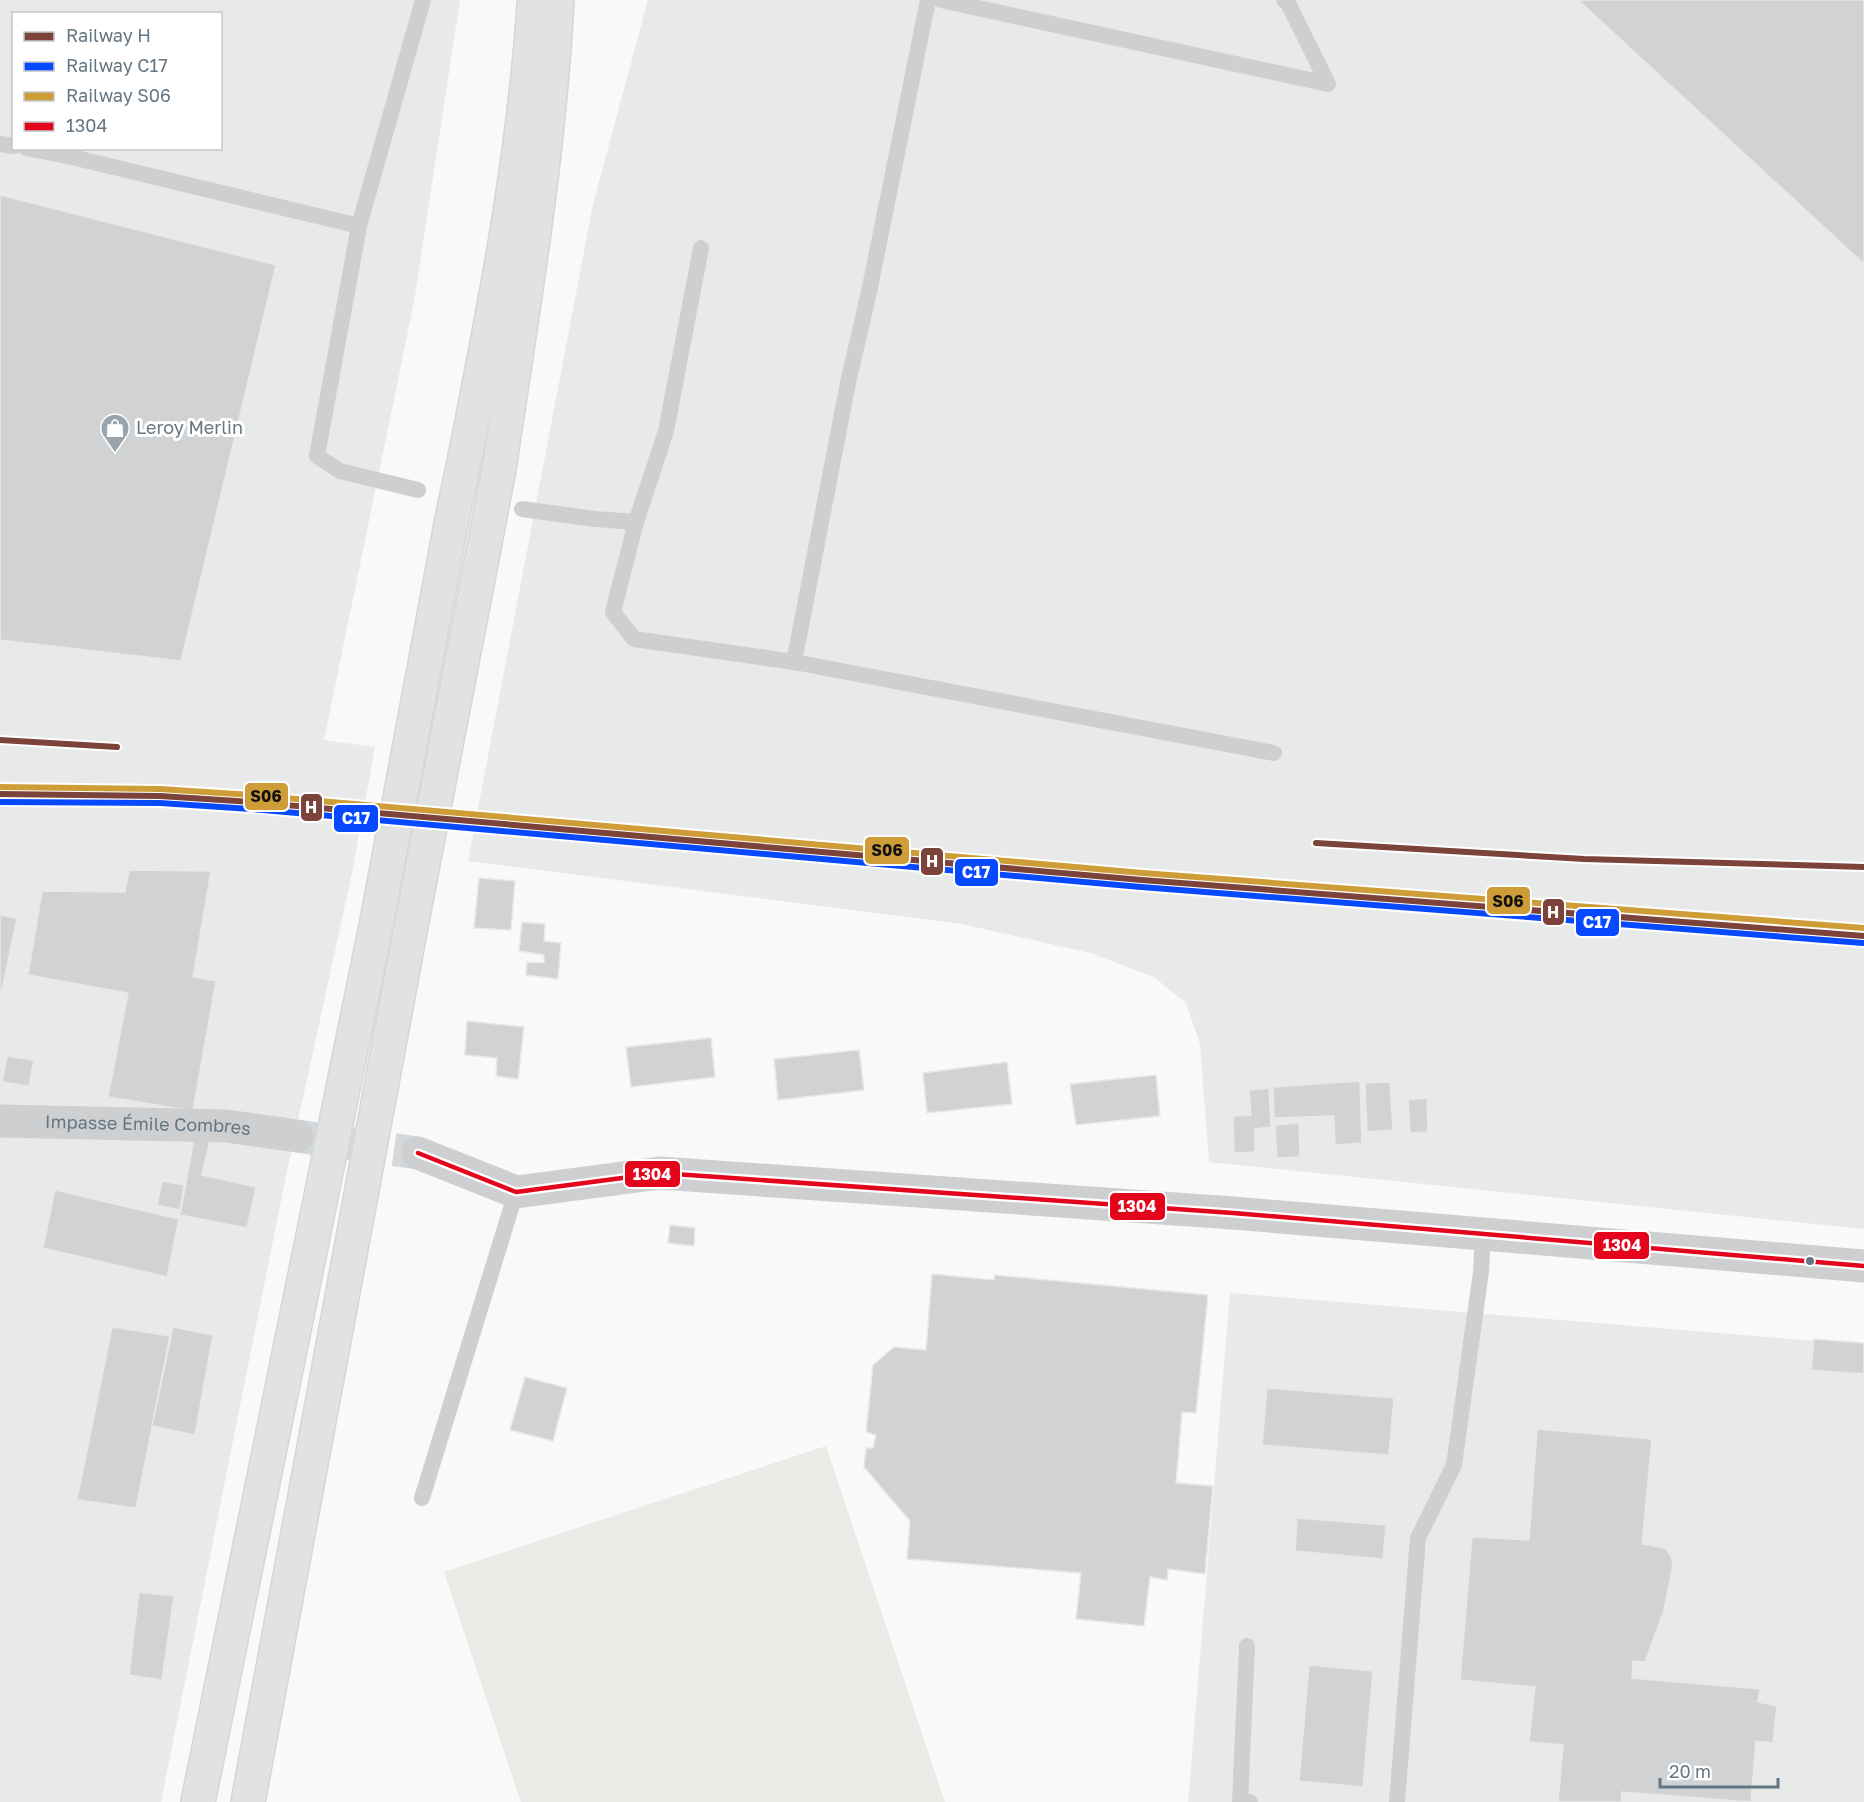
<svg xmlns="http://www.w3.org/2000/svg" width="1864" height="1802" font-family="'Golos Text',sans-serif">
<style>
.built{fill:#e8e9e9;fill-rule:evenodd}
.green{fill:#e8ebe6}
.building{fill:#d0d2d3;stroke:#e8e8e8;stroke-width:1.5}
.lines{fill:none;stroke-linecap:round;stroke-linejoin:round}
.street-tunnel{stroke:#d4d8dc;stroke-width:33;stroke-dasharray:33 16;stroke-linecap:butt}
.secondary-casing{stroke:#d5d6d7;stroke-width:36}
.lane{stroke:#cecfd0;stroke-width:16}
.street{stroke:#cecfd0;stroke-width:33}
.secondary{stroke:#e1e2e2;stroke-width:33}
.secondary-bridge-casing{stroke:#d5d6d7;stroke-width:36;stroke-linecap:butt}
.secondary-bridge{stroke:#e1e2e2;stroke-width:33}
.bus-1-casing{stroke:#fff;stroke-width:9}
.bus-1{stroke:#e3051b;stroke-width:4.5}
.rail-1-casing{stroke:#fff;stroke-width:10}
.rail-2-casing{stroke:#fff;stroke-width:10}
.rail-3-casing{stroke:#fff;stroke-width:10}
.rail-1{stroke:#7b4339;stroke-width:6}
.rail-2{stroke:#0749ff;stroke-width:6}
.rail-3{stroke:#cf9d38;stroke-width:6}
.bus-dot{fill:#657683;stroke:#fff;stroke-width:2}
.labels{text-anchor:middle;stroke-width:6;stroke-linejoin:round;paint-order:stroke}
.poi-label{font-size:18px;fill:#657683;stroke:#fff;text-anchor:start}
.street-label{font-size:18px;fill:#657683;stroke:#fff}
.line-badge{stroke:#fff;stroke-width:2}
.badge-label{font-size:16px;text-anchor:middle;font-weight:bold;fill:#fff}
.pale-badge-label{font-size:16px;text-anchor:middle;font-weight:bold;fill:#111}
</style>
<rect width="100%" height="100%" fill="#f9f9f9"/>
<g class="built">
<path d="M0,0H460L414,302L324,740L375,747L352,873L287,1171L161,1802H0ZM14,14H220V148H14Z"/>
<path d="M648,0H1864V1229L1209,1162L1200,1044L1186,1003L1154,977L1090,953L962,924L468,861L593,204Z"/>
<path d="M1230,1293L1864,1345V1802H1188Z"/>
</g>
<path class="green" d="M826,1446L945,1802H521L444,1572Z"/>
<g class="building">
<path d="M1578,0H1864V264Z"/>
<path d="M0,195L276,265L181,661L0,640Z"/>
<path d="M129,870L211,871L193,977L216,981L193,1111L108,1097L128,993L28,975L42,891L125,892Z"/>
<path d="M479,878L515,881L511,930L474,928Z"/>
<path d="M0,915L17,918L0,999Z"/>
<path d="M522,922L545,924L544,941L561,943L558,979L526,975L527,962L544,963V955L519,951Z"/>
<path d="M467,1021L524,1027L518,1079L496,1076L497,1058L465,1055Z"/>
<path d="M711,1038L715,1077L631,1087L626,1047Z"/>
<path d="M859,1050L864,1090L778,1100L774,1059Z"/>
<path d="M7,1056L34,1060L29,1086L2,1082Z"/>
<path d="M1007,1062L1012,1104L927,1113L923,1073Z"/>
<path d="M1156,1075L1160,1116L1076,1125L1070,1084Z"/>
<path d="M1360,1081L1362,1143L1335,1145L1334,1116L1274,1118L1273,1087Z"/>
<path d="M1390,1082L1393,1130L1367,1132L1365,1083Z"/>
<path d="M1269,1088L1271,1127L1255,1129V1152L1234,1153L1233,1116L1251,1115L1249,1090Z"/>
<path d="M1427,1098L1428,1132L1410,1133L1408,1100Z"/>
<path d="M1299,1123L1300,1157L1277,1158L1275,1125Z"/>
<path d="M194,1138L210,1140L202,1175L256,1187L247,1228L180,1215Z"/>
<path d="M162,1181L184,1185L180,1210L157,1205Z"/>
<path d="M55,1190L179,1219L167,1277L43,1248Z"/>
<path d="M670,1225L695,1228L694,1246L668,1243Z"/>
<path d="M932,1274L994,1280L995,1275L1208,1295L1196,1413L1182,1412L1176,1483L1213,1486L1205,1574L1168,1569L1167,1580L1150,1577L1144,1626L1076,1619L1081,1573L907,1559L910,1521L864,1467L866,1448H873L876,1435L866,1432L873,1365L894,1347L926,1350Z"/>
<path d="M112,1327L170,1336L136,1508L77,1500Z"/>
<path d="M173,1327L213,1335L195,1435L152,1426Z"/>
<path d="M1814,1339L1864,1343V1374L1811,1370Z"/>
<path d="M525,1377L567,1388L553,1441L510,1430Z"/>
<path d="M1267,1388L1394,1398L1389,1455L1262,1445Z"/>
<path d="M1537,1429L1652,1439L1642,1544L1665,1548L1671,1556L1673,1565L1664,1610L1645,1662L1633,1661L1632,1678L1760,1689L1758,1702L1777,1706L1773,1743L1756,1741L1751,1802L1622,1792L1621,1802H1558L1563,1745L1529,1742L1535,1687L1460,1680L1472,1537L1529,1540Z"/>
<path d="M1297,1518L1386,1525L1383,1559L1295,1551Z"/>
<path d="M139,1592L174,1596L162,1680L129,1675Z"/>
<path d="M1309,1665L1373,1671L1363,1787L1299,1781Z"/>
</g>
<g class="lines">
<path class="street-tunnel" d="M297,1136L418,1153"/>
<g class="secondary-casing">
<g id="secondary">
<path d="M464,462C494,311 524,159 534,5"/>
<path d="M499,469C522,313 549,157 557,0"/>
<path d="M198,1802L378,916L452,519"/>
<path d="M248,1802L412,921L487,532"/>
</g>
</g>
<g class="lane">
<path d="M941,0L1328,84L1288,3L1284,0"/>
<path d="M0,144L14,146"/>
<path d="M26,148L72,157L359,226"/>
<path d="M418,490L340,471L317,456L359,226L423,0"/>
<path d="M522,509L595,519L636,522L666,431L701,248"/>
<path d="M636,522L613,612L634,639L794,662L1274,753"/>
<path d="M794,662L848,383L870,287L928,0"/>
<path d="M422,1498L516,1192"/>
<path d="M1247,1646L1240,1801L1250,1802"/>
<path d="M1397,1802L1418,1538L1454,1465L1481,1272L1483,1233"/>
</g>
<g class="street">
<path id="s1" d="M0,1121L226,1126L297,1136"/>
<path d="M418,1153L516,1192L660,1173L1233,1213L1864,1266"/>
</g>
<use href="#secondary" class="secondary"/>
<g class="secondary-bridge-casing">
<g id="secondary-bridge">
<path d="M452,519L464,462"/>
<path d="M487,532L499,469"/>
</g>
</g>
<use href="#secondary-bridge" class="secondary-bridge"/>
<g class="bus-1-casing">
<path id="bus-1" d="M418,1153L516,1192L660,1173L1233,1213L1864,1266"/>
</g>
<use href="#bus-1" class="bus-1"/>
<g class="rail-1-casing">
<g id="rail-1">
<path d="M0,740L117,747"/>
<path d="M0,794L160,796L252,802L1142,880L1864,936"/>
<path d="M1316,843L1584,859L1864,867"/>
</g>
</g>
<g class="rail-2-casing">
<path id="rail-2" d="M0,802L160,803L251,809L1141,887L1863,943"/>
</g>
<g class="rail-3-casing">
<path id="rail-3" d="M0,787L160,789L252,795L1143,873L1864,928"/>
</g>
<use href="#rail-1" class="rail-1"/>
<use href="#rail-2" class="rail-2"/>
<use href="#rail-3" class="rail-3"/>
</g>
<defs>
<g id="shop-pin" transform="scale(1.5)"><path d="M0 17L-7.5 6A9.5 9.5 0 1 1 7.5 6Z" fill="#99a4ac" stroke="#fff"/><path d="M-5-2.5h2.3a2.7 3.5 0 0 1 5.4 0H5L5.5 6h-11ZM-1.5-2.5h3a1.5 2.3 0 0 0-3 0Z" fill="#fff"/></g>
</defs>
<g fill-rule="evenodd">
<use href="#shop-pin" x="115" y="428"/>
</g>
<circle class="bus-dot" cx="1810" cy="1261" r="5"/>
<g class="labels">
<g class="poi-label">
<text x="136" y="434">Leroy Merlin</text>
</g>
<g class="street-label">
<text dy="6" stroke="none"><textPath href="#s1" startOffset="148">Impasse Émile Combres</textPath></text>
</g>
</g>
<g class="line-badge">
<rect x="244" y="782" width="45" height="29" rx="6" fill="#cf9d38"/>
<rect x="300" y="793" width="23" height="29" rx="6" fill="#7b4339"/>
<rect x="333" y="804" width="46" height="29" rx="6" fill="#0749ff"/>
<rect x="864" y="836" width="46" height="29" rx="6" fill="#cf9d38"/>
<rect x="920" y="847" width="24" height="29" rx="6" fill="#7b4339"/>
<rect x="954" y="858" width="45" height="29" rx="6" fill="#0749ff"/>
<rect x="1486" y="886" width="45" height="29" rx="6" fill="#cf9d38"/>
<rect x="1542" y="898" width="23" height="28" rx="6" fill="#7b4339"/>
<rect x="1575" y="908" width="45" height="29" rx="6" fill="#0749ff"/>
<rect x="624" y="1160" width="57" height="28" rx="6" fill="#e3051b"/>
<rect x="1109" y="1192" width="57" height="29" rx="6" fill="#e3051b"/>
<rect x="1593" y="1231" width="57" height="29" rx="6" fill="#e3051b"/>
</g>
<g class="badge-label">
<text x="311" y="813">H</text>
<text x="356" y="824">C17</text>
<text x="932" y="867">H</text>
<text x="976" y="878">C17</text>
<text x="1553" y="918">H</text>
<text x="1597" y="928">C17</text>
<text x="652" y="1180">1304</text>
<text x="1137" y="1212">1304</text>
<text x="1622" y="1251">1304</text>
</g>
<g class="pale-badge-label">
<text x="266" y="802">S06</text>
<text x="887" y="856">S06</text>
<text x="1508" y="907">S06</text>
</g>
<rect x="12" y="12" width="210" height="138" fill="#ffffff" stroke="#c1c8cd" stroke-width="1.5"/>
<rect x="24" y="32" width="30" height="9" fill="#7b4339" stroke="#c1c8cd" stroke-width="1.5"/>
<text x="66" y="42" font-size="18" fill="#657683">Railway H</text>
<rect x="24" y="62" width="30" height="9" fill="#0749ff" stroke="#c1c8cd" stroke-width="1.5"/>
<text x="66" y="72" font-size="18" fill="#657683">Railway C17</text>
<rect x="24" y="92" width="30" height="9" fill="#cf9d38" stroke="#c1c8cd" stroke-width="1.5"/>
<text x="66" y="102" font-size="18" fill="#657683">Railway S06</text>
<rect x="24" y="122" width="30" height="9" fill="#e3051b" stroke="#c1c8cd" stroke-width="1.5"/>
<text x="66" y="132" font-size="18" fill="#657683">1304</text>
<path d="M1660 1778v9h118v-9" fill="none" stroke="#657683" stroke-width="3"/>
<text x="1669" y="1778" font-size="18" fill="#657683" stroke="#ffffff" stroke-width="4.5" paint-order="stroke">20 m</text>
</svg>
